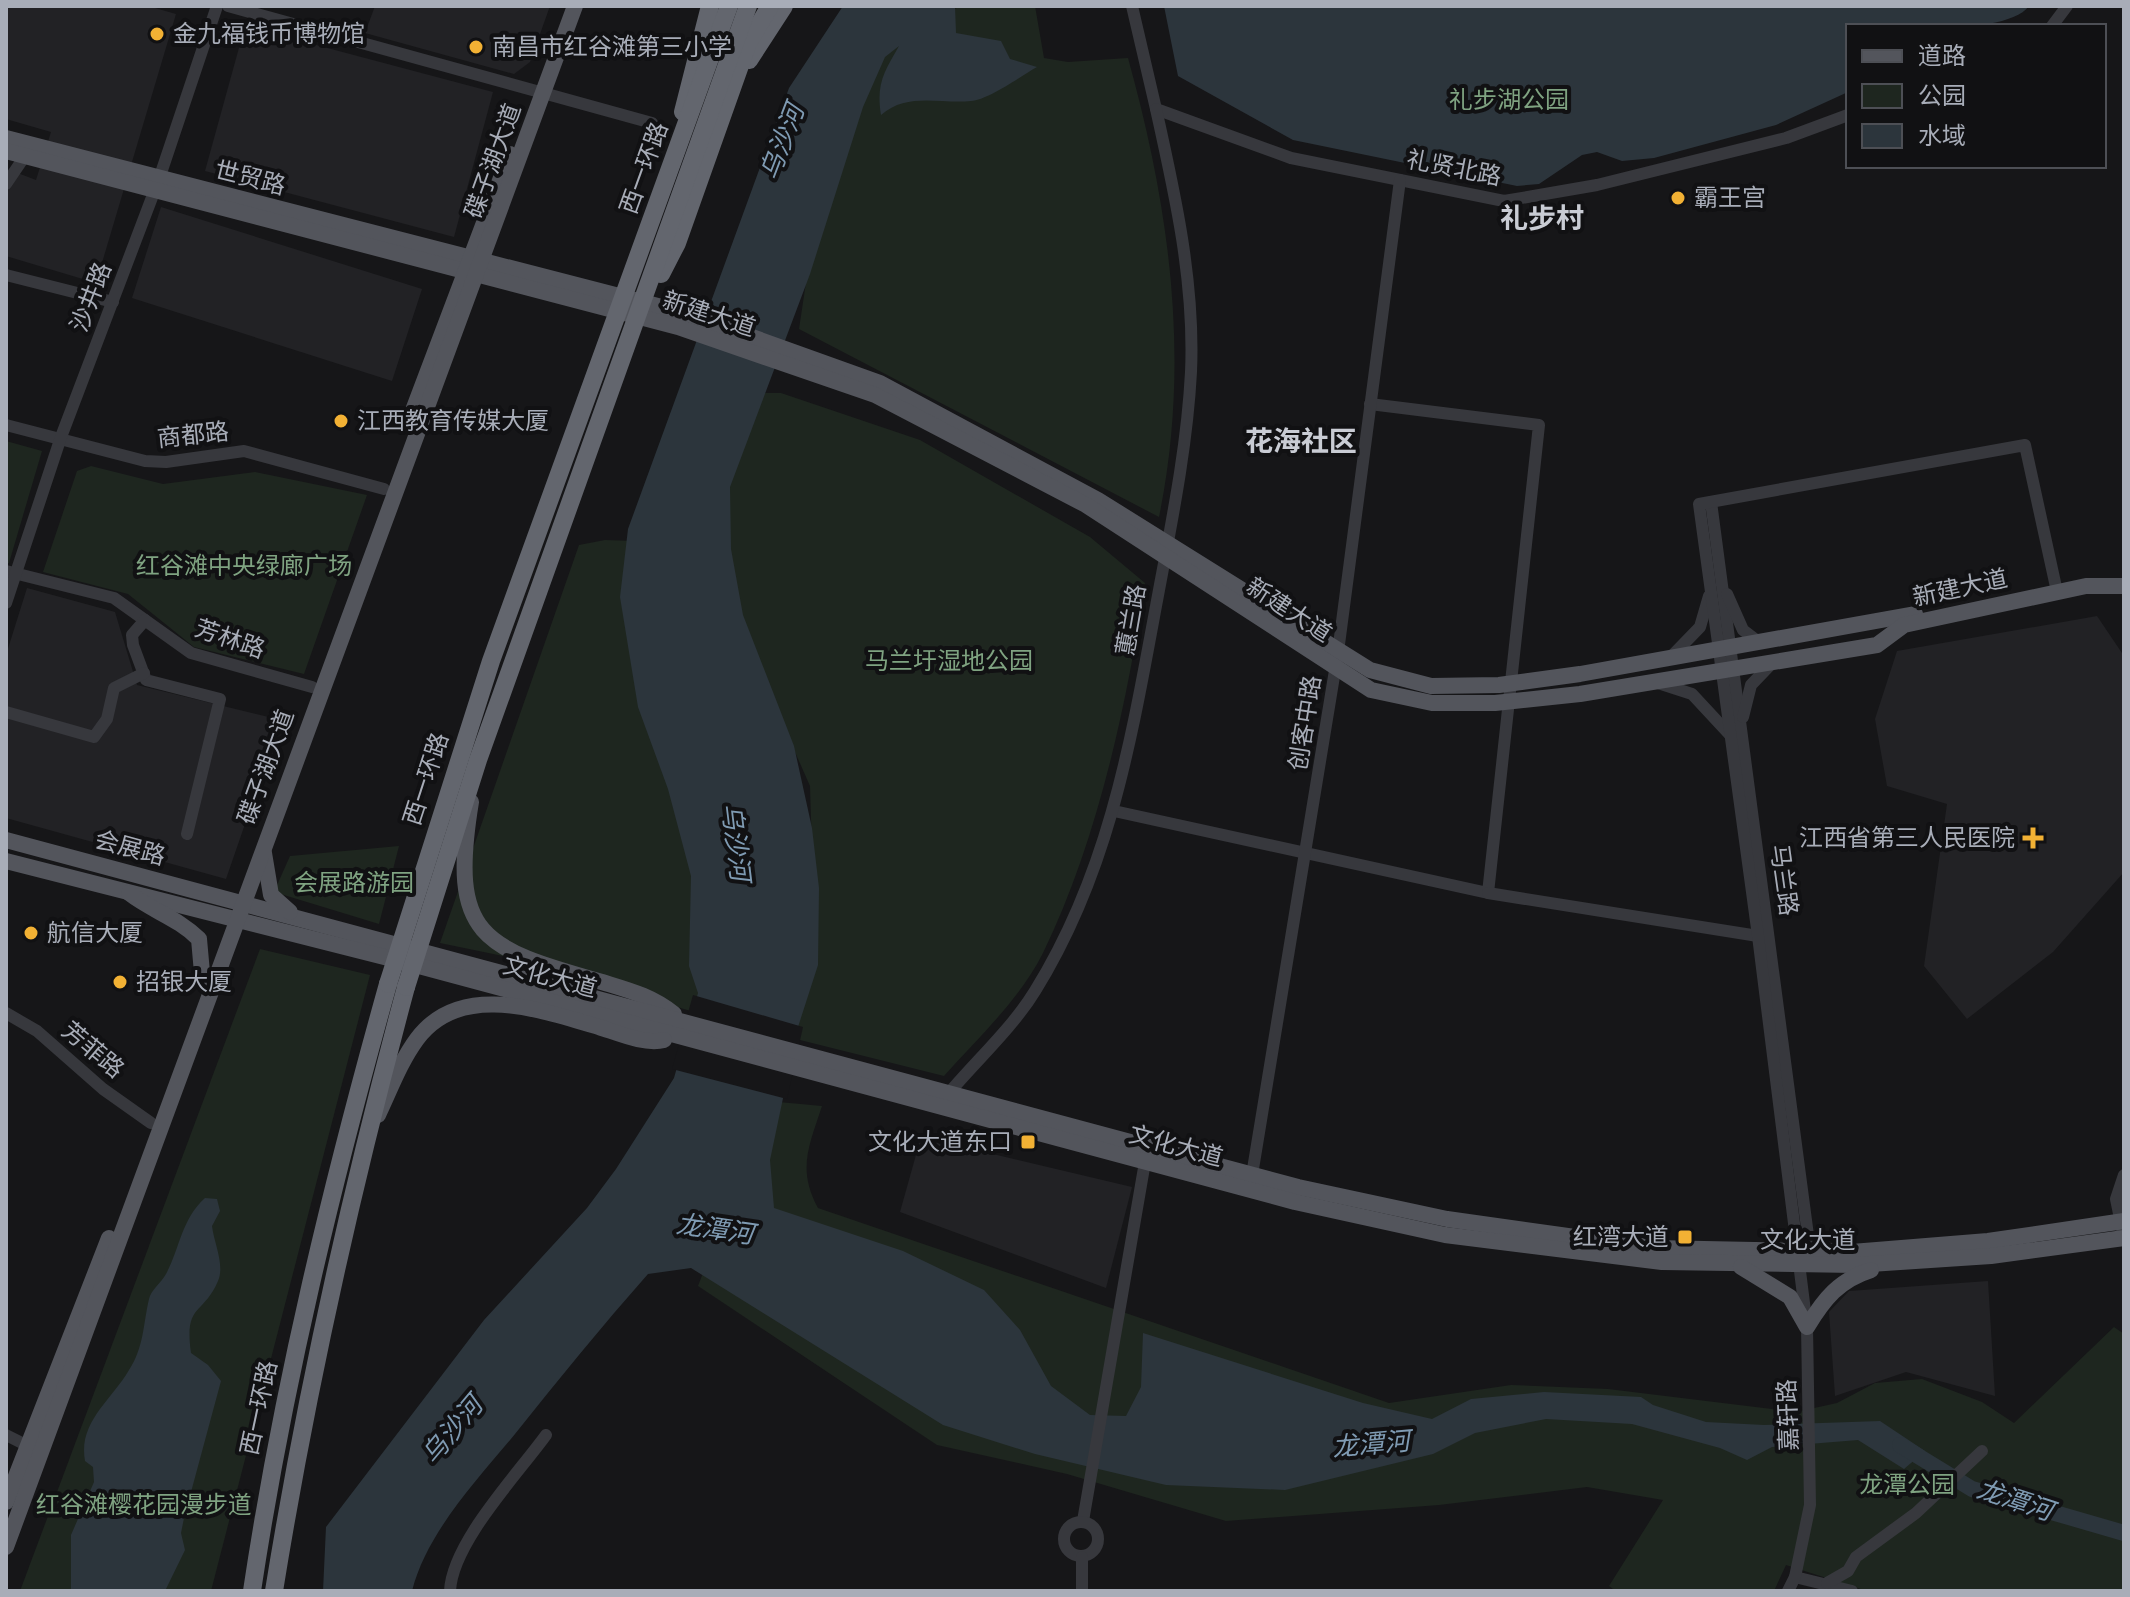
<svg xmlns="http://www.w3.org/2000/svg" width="2130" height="1597" font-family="'IBM Plex Sans','Noto Sans SC',sans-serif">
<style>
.built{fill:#222225}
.green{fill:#1e261f}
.water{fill:#2c353c}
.pier{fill:#161618}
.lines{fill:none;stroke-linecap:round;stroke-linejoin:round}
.river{stroke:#2c353c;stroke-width:16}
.minor{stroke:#37383d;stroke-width:12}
.major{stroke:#53555c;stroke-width:16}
.highway{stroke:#63666e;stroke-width:18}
.highway-bridge{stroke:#63666e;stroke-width:18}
.poi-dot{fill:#f2b134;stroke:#111113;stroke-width:3}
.labels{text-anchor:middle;stroke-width:8;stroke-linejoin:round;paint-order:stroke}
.poi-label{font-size:24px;fill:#a8adb8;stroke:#111113;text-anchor:start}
.park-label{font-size:24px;fill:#7fa381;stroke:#111113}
.street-label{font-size:24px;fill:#a8adb8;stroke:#111113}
.water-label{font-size:26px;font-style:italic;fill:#7f9bb3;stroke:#111113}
.quarter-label{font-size:28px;font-weight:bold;fill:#c9ccd4;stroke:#111113}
</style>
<rect width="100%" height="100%" fill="#161618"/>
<g class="built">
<path d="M6,6H148L176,14L96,283L6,256V196L15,172L36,180L51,132L6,119Z"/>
<path d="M375,6H550L530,62L514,74L365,33Z"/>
<path d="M245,26L493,92L454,237L205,171Z"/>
<path d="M161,207L422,289L392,381L132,298Z"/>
<path d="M27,588L115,612L137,685L281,720L226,879L6,818V655Z"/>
<path d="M2097,616L2124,656V872L2053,952L1967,1019L1924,966L1947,804L1887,786L1875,719L1897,651Z"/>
<path d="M921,1137L1132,1187L1106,1288L900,1212Z"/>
<path d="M1988,1281L1995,1396L1906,1372L1835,1396L1829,1312L1849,1291Z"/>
</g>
<g class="green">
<path d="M960,6H1035L1044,58L1068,62L1128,58C1170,209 1191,362 1159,517L799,329L811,249L848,116L886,47Z"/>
<path d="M752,393H781L920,440L1090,537L1145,583C1127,705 1097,842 1043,953C1020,999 978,1038 944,1076L792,1038L814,917L810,786L735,616L719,528Z"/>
<path d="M6,441L42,451L9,563H6Z"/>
<path d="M91,466L163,484L255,472L367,495L304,674L194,647L128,594L43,572L77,471Z"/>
<path d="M605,540L634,541L687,795L701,1014L503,956L440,943L579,545Z"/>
<path d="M399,846L379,924L274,892L290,856Z"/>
<path d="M260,949L370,975L211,1591H20Z"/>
<path d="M768,1101L822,1106C809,1146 797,1169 818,1208L1389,1403L1511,1385L1608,1389L1796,1412L1837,1403L1875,1383L1922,1379L1982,1402L2014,1423L2114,1327L2124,1334V1591H1867L1786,1565L1774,1591H1616L1609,1586L1663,1500L1587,1487L1439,1505L1226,1521L1067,1474L937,1445L698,1286Z"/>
</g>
<g class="water">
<path d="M843,6H955L956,33L1001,41L1010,59L1037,67C1021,76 988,100 971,101C939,104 907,92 881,115C876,84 884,72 899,46L885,57L863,107L810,274L730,487L731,549L743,615L794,746L812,828L819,888L818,965L798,1027L770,1160L774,1208L903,1251L984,1290L1020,1330L1051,1386L1090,1415L1126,1416L1141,1387L1143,1333L1363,1403L1432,1419L1471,1399L1544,1392L1641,1397L1653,1405L1706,1422L1764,1425L1880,1421L1925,1451L1904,1469L1858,1440L1772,1447L1747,1460L1720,1448L1632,1424L1546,1419L1475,1433L1433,1454L1285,1490L1166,1485L1035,1454L943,1425L691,1268L648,1274C602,1326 558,1380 515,1434C477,1480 427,1532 412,1591H323L326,1527L484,1320L587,1208L616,1169L674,1078L698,993L689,966L691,876L668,789L638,707L620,597L628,529L789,88Z"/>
<path d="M1164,6H2029C2006,37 1888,26 1848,26V92L1776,125L1654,158L1622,161L1597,152L1582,155L1539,184L1517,186L1293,140L1178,76Z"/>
<path d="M205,1198L217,1199L220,1211L212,1226C214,1243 225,1265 218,1281C203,1316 184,1303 191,1353L208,1365L221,1381L184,1518L181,1533L185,1550L165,1591H71V1535L94,1482L93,1467L85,1461C78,1422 111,1401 129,1370C144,1347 143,1325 149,1299C151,1290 161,1283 166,1274C180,1248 181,1220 205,1198Z"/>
</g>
<path class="pier" d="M693,995L803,1027L787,1099L672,1069Z"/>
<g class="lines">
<path class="river" d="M1900,1445L1972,1489L2124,1533"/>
<g class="minor">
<path d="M228,6L652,123"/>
<path d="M1132,6L1156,109L1291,158L1504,201L1597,185L1786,138L1848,115"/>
<path d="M2052,26L2067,6"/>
<path d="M6,184L25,156"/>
<path d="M6,275L113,302"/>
<path d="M6,425L145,461L166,462L244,451L384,489"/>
<path d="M1711,502L1811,1258"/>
<path d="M6,571L114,598L191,653L312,687"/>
<path d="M1727,594L1743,630L1760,643"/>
<path d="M6,603L61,437L159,179L217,6"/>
<path d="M145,620L132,635L133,645L146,680L220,699L187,834"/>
<path d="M1669,659L1700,627L1709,596"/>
<path d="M1658,683L1692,694L1731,736"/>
<path d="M6,712L94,737L107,719L114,688L144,673"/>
<path d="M1743,717L1751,685L1773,662"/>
<path d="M1114,811L1488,893L1539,425L1370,404"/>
<path d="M1488,893L1758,936"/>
<path d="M6,1013L37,1031L103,1089L151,1123"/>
<path d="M949,1093C977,1060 1013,1027 1035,991C1109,872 1131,741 1156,606C1170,530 1187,450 1191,372C1195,283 1175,194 1156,109"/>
<path d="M1252,1175L1338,652L1400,180"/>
<path d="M2124,1238L2116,1199L2124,1175"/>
<path d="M6,1435L26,1445"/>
<path d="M1083,1521L1145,1162"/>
<circle cx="1081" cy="1539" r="17"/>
<path d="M1082,1557V1591"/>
<path d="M1795,1577L1852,1591"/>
<path d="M1827,1583L1848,1571L1856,1557L1916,1513L1982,1451"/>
<path d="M450,1591C452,1543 517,1475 546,1435"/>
<path d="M1788,1591L1795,1577L1810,1505L1807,1327L1758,936L1699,504L2025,445L2056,587"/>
</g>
<g class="major">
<path d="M6,138L685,313L880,383L1098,500L1370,670L1431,686L1499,685L1580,674L1915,614"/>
<path d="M6,151L678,327L875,395L1086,505L1371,690L1432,703H1495L1580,694L1877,645L1904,625L2086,586H2124"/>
<path d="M412,413L510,154"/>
<path d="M471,802C449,936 481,948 602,982C628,990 652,996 674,1014"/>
<path d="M6,840L1298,1187L1447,1219L1654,1248L1852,1252L1988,1241L2124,1221"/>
<path d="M264,853L271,895L290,912"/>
<path d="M6,861L404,962L1295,1202L1445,1235L1662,1262L1855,1265L1991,1256L2124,1238"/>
<path d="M129,893C152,911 178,918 199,939L203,984"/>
<path d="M378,1115C390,1090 400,1062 417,1039C461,980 542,1011 599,1027C618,1033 645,1045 664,1040"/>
<path d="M1741,1267L1790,1297L1807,1327C1824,1299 1839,1280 1871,1270"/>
<path d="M6,1502L109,1238"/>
<path d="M6,1547L575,6"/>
</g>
<g class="highway">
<path d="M749,60L784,6"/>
<path d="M683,112L710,6"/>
<path d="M252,1591C283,1385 332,1184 388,984"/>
<path d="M274,1591C307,1387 352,1187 406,987"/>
</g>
<g class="highway-bridge">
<path d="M661,274L677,243L748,43L770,6"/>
<path d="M388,984L491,661L729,6"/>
<path d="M406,987L478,760L748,6"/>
</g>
</g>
<g class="poi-dot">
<circle cx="157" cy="34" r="8"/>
<circle cx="476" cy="47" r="8"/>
<circle cx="1678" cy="198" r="8"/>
<circle cx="341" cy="421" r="8"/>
<path d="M2029 826h8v8h8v8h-8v8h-8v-8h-8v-8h8z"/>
<circle cx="31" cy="933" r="8"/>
<circle cx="120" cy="982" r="8"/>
<rect x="1020" y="1134" width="16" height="16" rx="4"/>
<rect x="1677" y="1229" width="16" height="16" rx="4"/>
</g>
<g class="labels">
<g class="poi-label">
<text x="173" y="42">金九福钱币博物馆</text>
<text x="492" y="55">南昌市红谷滩第三小学</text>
<text x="1694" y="206">霸王宫</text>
<text x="357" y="429">江西教育传媒大厦</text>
<text x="2015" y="846" text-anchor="end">江西省第三人民医院</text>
<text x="47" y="941">航信大厦</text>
<text x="136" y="990">招银大厦</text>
<text x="1012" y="1150" text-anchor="end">文化大道东口</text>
<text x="1669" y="1245" text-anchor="end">红湾大道</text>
</g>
<g class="park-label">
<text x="1509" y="108">礼步湖公园</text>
<text x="244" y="574">红谷滩中央绿廊广场</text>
<text x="949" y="669">马兰圩湿地公园</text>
<text x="354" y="891">会展路游园</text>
<text x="1907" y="1493">龙潭公园</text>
<text x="144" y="1513">红谷滩樱花园漫步道</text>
</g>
<g class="street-label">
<text transform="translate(493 161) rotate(-70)" y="8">碟子湖大道</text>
<text transform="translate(644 168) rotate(-70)" y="8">西一环路</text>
<text transform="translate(1454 168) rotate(11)" y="8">礼贤北路</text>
<text transform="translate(250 178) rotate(14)" y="8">世贸路</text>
<text transform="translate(91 297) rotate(-69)" y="8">沙井路</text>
<text transform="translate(709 314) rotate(18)" y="8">新建大道</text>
<text transform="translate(193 435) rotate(-6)" y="8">商都路</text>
<text transform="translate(1960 588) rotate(-12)" y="8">新建大道</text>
<text transform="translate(1289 610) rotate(33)" y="8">新建大道</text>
<text transform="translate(1131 620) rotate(-80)" y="8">蕙兰路</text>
<text transform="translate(230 639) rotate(19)" y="8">芳林路</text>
<text transform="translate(1305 723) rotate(-81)" y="8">创客中路</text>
<text transform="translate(266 767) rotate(-70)" y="8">碟子湖大道</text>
<text transform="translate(426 779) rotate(-72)" y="8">西一环路</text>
<text transform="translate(130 848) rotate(15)" y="8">会展路</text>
<text transform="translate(1784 880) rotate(82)" y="8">马兰路</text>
<text transform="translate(550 977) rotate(15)" y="8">文化大道</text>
<text transform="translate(93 1050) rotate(40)" y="8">芳菲路</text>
<text transform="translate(1176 1146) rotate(15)" y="8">文化大道</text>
<text x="1808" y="1248">文化大道</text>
<text transform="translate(259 1408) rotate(-78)" y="8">西一环路</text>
<text transform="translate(1788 1415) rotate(-92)" y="8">嘉轩路</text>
</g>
<g class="water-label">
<text transform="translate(782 142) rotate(-69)" y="9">乌沙河</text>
<text transform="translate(736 842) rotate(83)" y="9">乌沙河</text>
<text transform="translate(715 1229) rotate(8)" y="9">龙潭河</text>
<text transform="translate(452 1430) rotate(-50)" y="9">乌沙河</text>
<text transform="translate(1371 1444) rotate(-5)" y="9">龙潭河</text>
<text transform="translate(2015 1500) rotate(18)" y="9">龙潭河</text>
</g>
<g class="quarter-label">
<text x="1542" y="228">礼步村</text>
<text x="1301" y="451">花海社区</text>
</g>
</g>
<rect width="2130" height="1597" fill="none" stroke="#a8adb8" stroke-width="16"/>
<rect x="1846" y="24" width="260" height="144" fill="#111113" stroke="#4d4f55" stroke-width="2"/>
<rect x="1862" y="50" width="40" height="12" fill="#53555c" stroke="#4d4f55" stroke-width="2"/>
<text x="1918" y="64" font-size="24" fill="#a8adb8">道路</text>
<rect x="1862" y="84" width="40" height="24" fill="#1e261f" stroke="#4d4f55" stroke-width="2"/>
<text x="1918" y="104" font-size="24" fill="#a8adb8">公园</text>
<rect x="1862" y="124" width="40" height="24" fill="#2c353c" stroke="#4d4f55" stroke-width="2"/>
<text x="1918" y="144" font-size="24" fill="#a8adb8">水域</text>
</svg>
